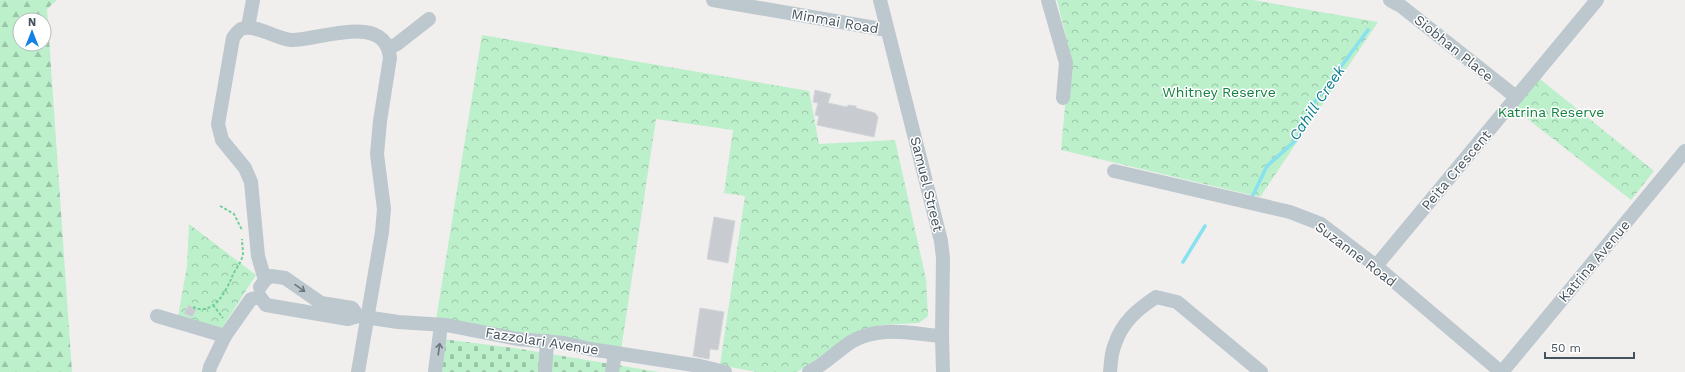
<svg xmlns="http://www.w3.org/2000/svg" width="1685" height="372" font-family="'Work Sans',sans-serif">
<style>
.forest{fill:url(#forest-firs);fill-rule:evenodd}
.cemetery{fill:url(#cemetery-stones)}
.park{fill:url(#park-crowns)}
.lines{fill:none;stroke-linecap:round;stroke-linejoin:round}
.stream{stroke:#87e1ee;stroke-width:3.5}
.building{fill:#c8ccd1;stroke:#d2d5da}
.path{stroke:#72cf9a;stroke-width:2;stroke-dasharray:3 2;stroke-linecap:butt}
.minor{stroke:#bcc7ce;stroke-width:14}
.oneway{stroke:#69767e}
.labels{text-anchor:middle;stroke-width:3;stroke-linejoin:round;paint-order:stroke}
.street-label{font-size:14px;fill:#46535c;stroke:#fff}
.park-label{font-size:14px;fill:#148041;stroke:#fff}
.water-label{font-size:15px;font-style:italic;fill:#0b7d8d;stroke:#fff}
</style>
<defs>
<pattern id="forest-firs" width="22" height="20" patternUnits="userSpaceOnUse"><rect width="22" height="20" fill="#bbf0cb"/><path d="M5 1l3.5 6h-7zM16 11l3.5 6h-7z" fill="#9ac5a8"/></pattern>
<pattern id="cemetery-stones" width="16" height="16" patternUnits="userSpaceOnUse"><rect width="16" height="16" fill="#bbf0cb"/><path d="M2 7V4a2 2 0 0 1 4 0v3zM10 15v-3a2 2 0 0 1 4 0v3z" fill="#9ac5a8"/></pattern>
<pattern id="park-crowns" width="20" height="18" patternUnits="userSpaceOnUse"><rect width="20" height="18" fill="#bbf0cb"/><path d="M2 6a3 3 0 1 1 6 0M12 15a3 3 0 1 1 6 0" fill="none" stroke="#9ac5a8"/></pattern>
</defs>
<rect width="100%" height="100%" fill="#f1eeee"/>
<path class="forest" d="M0,0H57L47,9L72,372H0ZM20,20H44V44H20Z"/>
<path class="cemetery" d="M434,338L514,348L659,372H428Z"/>
<g class="park">
<path d="M1057,0H1253L1378,22L1260,197L1061,150L1070,53Z"/>
<path d="M482,35L809,91L819,144L895,140L926,279L928,316L919,323L881,325L856,333L797,372H756L720,365L745,196L724,193L733,130L656,119L621,350L436,320Z"/>
<path d="M1540,79L1654,171L1631,200L1515,109Z"/>
<path d="M189,224L256,275L218,334L177,322L187,266Z"/>
</g>
<g class="lines">
<g class="stream">
<path d="M1253,195L1267,166L1297,139L1311,107L1368,30"/>
<path d="M1183,262L1205,226"/>
</g>
</g>
<g class="building">
<path d="M815,90L831,94L828,103L847,107L848,105L856,106V108L875,113L878,117L874,137L817,125L819,116L815,115L818,103L813,102Z"/>
<path d="M714,217L735,221L728,263L707,259Z"/>
<path d="M189,305L196,310L192,317L184,313Z"/>
<path d="M700,308L724,312L718,350L710,349L709,359L693,356Z"/>
</g>
<g class="lines">
<g class="path">
<path d="M220,206L234,214L242,230"/>
<path d="M213,305L223,318"/>
<path d="M193,307C213,317 226,291 232,277C235,269 242,262 243,254C243,249 242,244 242,239"/>
</g>
<g class="minor">
<path d="M713,0L887,30"/>
<path d="M880,0L941,241L943,258L942,336L943,372"/>
<path d="M1048,0L1066,63L1063,98"/>
<path d="M1390,0L1401,6L1516,97"/>
<path d="M248,27L253,0"/>
<path d="M389,48L397,44L429,19"/>
<path d="M1114,171L1290,212L1321,224L1376,266L1501,372"/>
<path d="M1376,266L1597,0"/>
<path d="M265,280L258,256L251,182L245,168L222,140L218,124L233,38C235,35 238,31 241,29C254,23 277,39 291,40C319,41 385,11 390,58L380,121L377,154L384,209L382,232L358,372"/>
<path d="M260,287L265,280L271,276L285,278L321,303L352,308L358,316"/>
<path d="M260,297L266,305L348,319L358,316L398,322L446,325L518,339L564,343L590,349L700,366L725,372"/>
<path d="M157,316L225,336"/>
<path d="M209,372L210,367L225,336L251,299L260,297"/>
<path d="M435,372L441,325"/>
<path d="M545,372L547,341"/>
<path d="M612,372L615,353"/>
<path d="M809,372C824,365 837,351 851,342C879,325 912,334 942,336"/>
<path d="M1110,372C1111,363 1111,352 1115,344C1122,322 1138,309 1156,297L1177,302L1261,372"/>
<path d="M1502,372L1685,151"/>
</g>
</g>
<defs><path id="oneway-shaft" d="M-6 0H5M1.5-3L5.5 0L1.5 3" fill="none" stroke-width="1.6" stroke-linecap="round" stroke-linejoin="round"/></defs>
<g class="oneway">
<use href="#oneway-shaft" transform="translate(300 288) rotate(35)"/>
<use href="#oneway-shaft" transform="translate(439 349) rotate(-82)"/>
</g>
<g class="labels">
<g class="street-label">
<text transform="translate(835 21) rotate(10)" y="5">Minmai Road</text>
<text transform="translate(1454 48) rotate(39)" y="5">Siobhan Place</text>
<text transform="translate(1456 170) rotate(-50)" y="5">Peita Crescent</text>
<text transform="translate(927 184) rotate(76)" y="5">Samuel Street</text>
<text transform="translate(1356 254) rotate(37)" y="5">Suzanne Road</text>
<text transform="translate(1594 261) rotate(-50)" y="5">Katrina Avenue</text>
<text transform="translate(542 341) rotate(9)" y="5">Fazzolari Avenue</text>
</g>
<g class="park-label">
<text x="1219" y="97">Whitney Reserve</text>
<text x="1551" y="117">Katrina Reserve</text>
</g>
<g class="water-label">
<text transform="translate(1317 103) rotate(-56)" y="5">Cahill Creek</text>
</g>
</g>
<g transform="translate(32 32)"><circle r="19" fill="#ffffff" stroke="#b5babe"/>
<path d="M0-3L7 15L0 10L-7 15Z" fill="#1480e5"/>
<text y="-6" font-size="11" font-weight="bold" text-anchor="middle" fill="#46535c">N</text>
</g>
<path d="M1545 352v6h89v-6" fill="none" stroke="#46535c" stroke-width="2"/>
<text x="1551" y="352" font-size="12" fill="#46535c" stroke="#ffffff" stroke-width="3" paint-order="stroke">50 m</text>
</svg>
